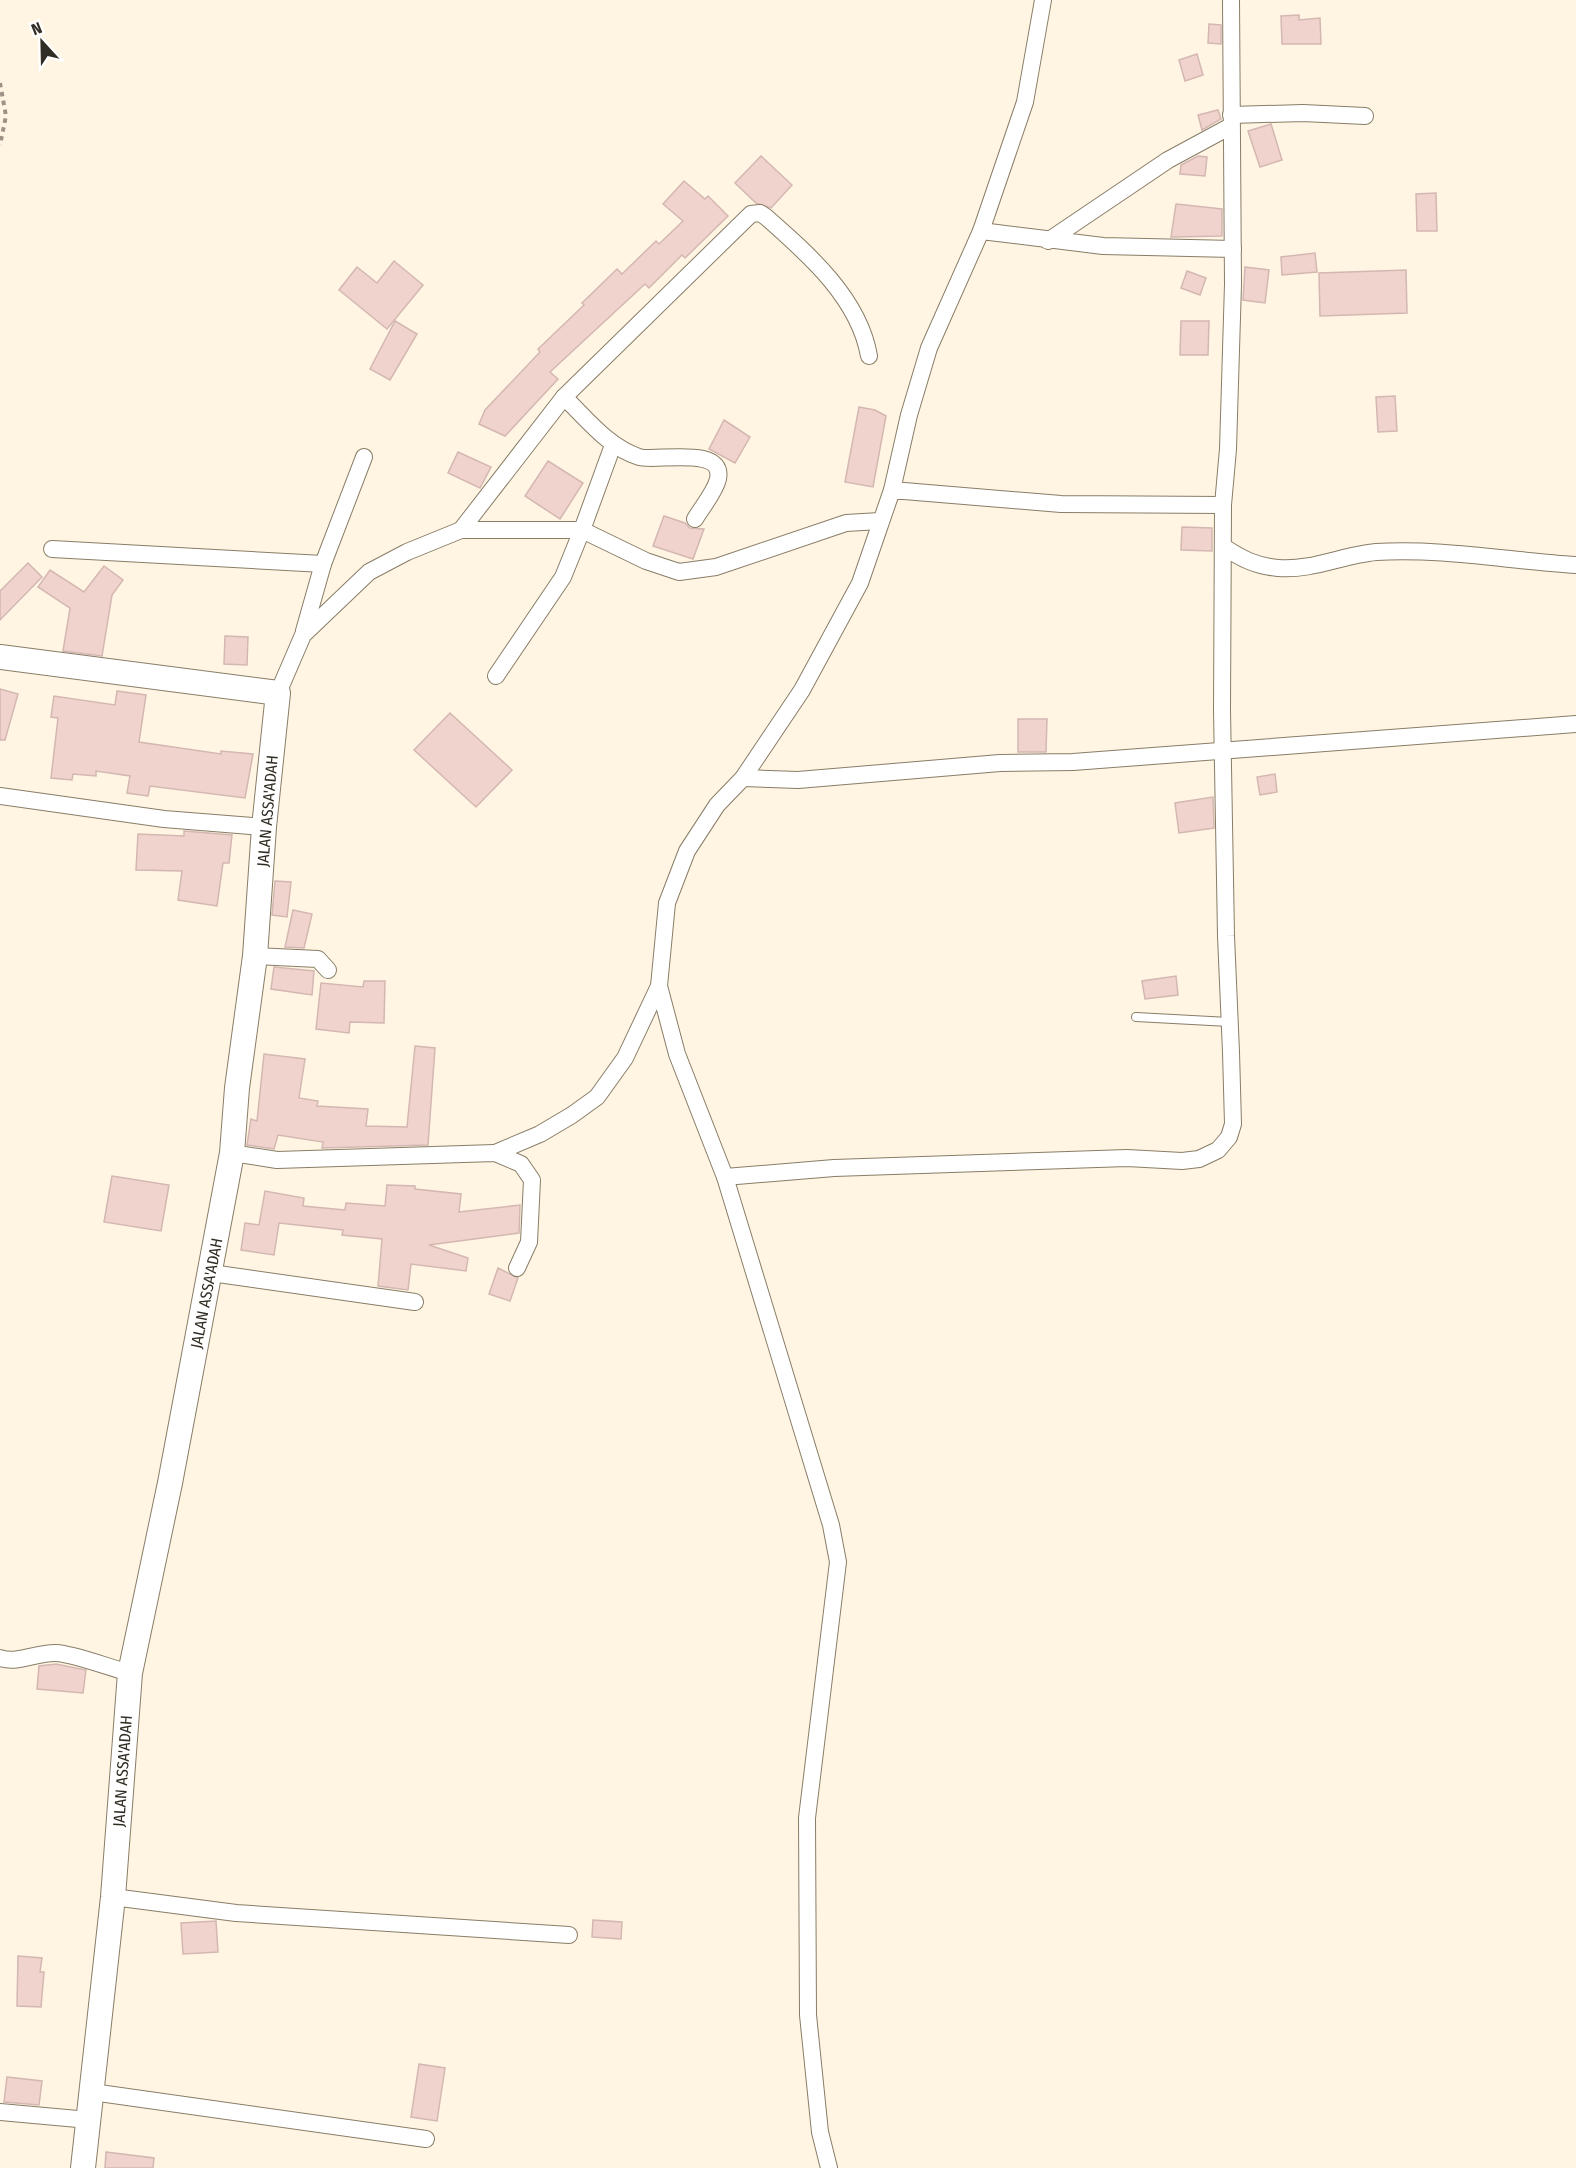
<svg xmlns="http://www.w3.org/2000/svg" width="1576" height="2168" font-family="'Fira Sans Condensed',sans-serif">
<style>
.building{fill:#f1d3ce;stroke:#d4b7b2;stroke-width:1.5}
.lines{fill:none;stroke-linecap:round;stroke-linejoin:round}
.lane-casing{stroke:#887d67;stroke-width:10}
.street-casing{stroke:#887d67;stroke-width:18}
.secondary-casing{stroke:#887d67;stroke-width:26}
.path{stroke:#9b9385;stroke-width:4;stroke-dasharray:4.5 4.5;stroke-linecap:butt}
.lane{stroke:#fff;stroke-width:8}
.street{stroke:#fff;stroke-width:16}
.secondary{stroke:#fff;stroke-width:24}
.labels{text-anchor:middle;stroke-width:5;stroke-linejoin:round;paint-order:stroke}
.street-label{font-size:16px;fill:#322d24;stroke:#fff}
</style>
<rect width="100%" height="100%" fill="#fff5e2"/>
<g class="building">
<path d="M1299,15V20L1320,18L1321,44H1282L1281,16Z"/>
<path d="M1209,24L1221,25V44L1208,43Z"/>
<path d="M1197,54L1203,75L1185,81L1179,60Z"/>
<path d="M1218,110L1221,119L1202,130L1198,115Z"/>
<path d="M1271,124L1282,160L1260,167L1248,131Z"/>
<path d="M761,156L792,185L771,208L756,203L735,183Z"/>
<path d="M1198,156L1207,157L1205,176L1180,174L1181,165Z"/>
<path d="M684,181L705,199L708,196L728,216L685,258L682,255L649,288L645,284L550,372L558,379L505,436L479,424L485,410L540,352L538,349L584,305L582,303L617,269L622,274L656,241L659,244L683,221L663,204Z"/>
<path d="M1436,193L1437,231H1417L1416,194Z"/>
<path d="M1176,204L1222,209V236L1171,237Z"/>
<path d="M1315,253L1317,272L1282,275L1281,257Z"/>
<path d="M394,261L423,285L387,329L339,290L357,267L377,283Z"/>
<path d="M1245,267L1269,270L1265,303L1243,300Z"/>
<path d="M1406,270L1407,313L1320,316L1319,273Z"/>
<path d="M1187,271L1206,278L1200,295L1181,288Z"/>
<path d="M395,321L417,334L390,380L370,369Z"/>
<path d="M1181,321H1209L1208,355H1180Z"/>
<path d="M1395,396L1397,431L1378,432L1376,397Z"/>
<path d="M859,407L875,410L886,416L873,487L845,482Z"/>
<path d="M724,420L750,437L735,463L709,449Z"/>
<path d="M458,452L491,467L480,488L448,473Z"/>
<path d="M548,461L583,483L560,519L525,496Z"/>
<path d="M664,516L685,523L690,528L704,529L693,559L653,546Z"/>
<path d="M1182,527L1212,528V551L1181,550Z"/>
<path d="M28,563L42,577L0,620V591Z"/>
<path d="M104,566L123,580L112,595L102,656L63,651L70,608L38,587L50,570L84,592Z"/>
<path d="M225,636L248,637L247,665L224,664Z"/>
<path d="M0,689L18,694L5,740H0Z"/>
<path d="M117,691L146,695L139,742L221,754V751L253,754L245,798L150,786L148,796L127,793L130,776L96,771V776L73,774L72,780L51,778L58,718L51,717L54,696L115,705Z"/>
<path d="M450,713L512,770L476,807L414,750Z"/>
<path d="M1018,719H1047L1046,752H1018Z"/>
<path d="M1275,774L1277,792L1260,795L1257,777Z"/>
<path d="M1213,797L1214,828L1179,833L1175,803Z"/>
<path d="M184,831L232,835L229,863H223L217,906L178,900L182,871L136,870L138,834L184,836Z"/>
<path d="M275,881L291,882L287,917L272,915Z"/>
<path d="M293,910L312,914L304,948L285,947Z"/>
<path d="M274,967L314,971L312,995L271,989Z"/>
<path d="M1176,976L1178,995L1145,999L1142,981Z"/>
<path d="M364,981H385L384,1023L350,1022L349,1033L316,1029L321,983L363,987Z"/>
<path d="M415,1046L435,1048L428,1145L322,1148L323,1142L278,1135L274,1149L247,1145L251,1119L257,1121L264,1054L305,1059L299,1098L318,1101L317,1106L368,1109L366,1126L407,1127Z"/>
<path d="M112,1176L169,1185L161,1231L104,1222Z"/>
<path d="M387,1185L415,1186V1189L461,1194L459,1212L520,1205L519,1233L429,1245L468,1258L466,1271L411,1264L408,1290L378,1286L382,1239L342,1235L343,1230L279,1223L274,1255L241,1250L245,1223L259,1225L265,1191L304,1198L303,1206L345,1210L346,1203L385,1206Z"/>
<path d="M498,1268L518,1278L510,1301L489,1294Z"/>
<path d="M56,1664L86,1670L83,1693L37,1689L39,1666Z"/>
<path d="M593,1920L622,1922L621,1939L592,1937Z"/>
<path d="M216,1921L218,1952L183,1954L181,1923Z"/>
<path d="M18,1956L42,1958L40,1972H44L41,2007L17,2006Z"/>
<path d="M419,2064L445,2068L437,2121L411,2117Z"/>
<path d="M7,2077L42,2081L39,2105L4,2102Z"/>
<path d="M106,2152L154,2158L153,2168H105Z"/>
</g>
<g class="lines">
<g class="lane-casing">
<path id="lane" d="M1136,1017L1229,1022"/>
</g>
<g class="street-casing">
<g id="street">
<path d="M1231,115L1303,113L1365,116"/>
<path d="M981,231L1025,102L1043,0"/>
<path d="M1048,241L1168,160L1231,126"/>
<path d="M564,397C587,419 608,447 639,457C655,462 725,445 718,479C715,492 702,507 695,519"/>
<path d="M892,490L909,415L929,348L981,231L1103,246L1233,249"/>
<path d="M461,530L564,397L751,214L760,213L766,217C808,254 859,298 869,356"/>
<path d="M1224,547C1242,559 1256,566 1278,568C1311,571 1343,555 1376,552C1443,548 1510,561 1576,565"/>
<path d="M52,549L323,564"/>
<path d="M304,631L323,564L364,457"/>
<path d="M496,676L563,577L582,530L646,561L679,572L716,567L846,523L880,521"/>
<path d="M278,693L303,635L369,572L407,552L461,530H582L613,445"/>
<path d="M743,778L798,780L1000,763L1073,762L1576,724"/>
<path d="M0,796L164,819L264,827"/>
<path d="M255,956L318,959L328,970"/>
<path d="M659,986L677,1054L725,1177L831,1525L838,1562L807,1818L808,2015L820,2132L829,2168"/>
<path d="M232,1153L277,1160L495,1153L521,1164L532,1180L529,1242L517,1268"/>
<path d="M495,1153L540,1134L572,1115L597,1097L625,1058L659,986L667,903L687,851L717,805L743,778L802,690L860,583L892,490L1061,504L1223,505"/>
<path d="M725,1177L834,1168L1127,1158L1182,1161L1199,1159L1218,1150L1229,1137L1233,1124L1231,1052L1226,936L1222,710L1223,505L1228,449L1233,284L1231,0"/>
<path d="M211,1273L415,1302"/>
<path d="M0,1658C18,1664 38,1652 56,1653C75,1654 110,1668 130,1673"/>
<path d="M113,1897L236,1913L569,1935"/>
<path d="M92,2092L426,2139"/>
<path d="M0,2112L89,2120"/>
</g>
</g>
<g class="secondary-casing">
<path id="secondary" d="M0,657L278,693L264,827L255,956L237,1088L232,1153L170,1483L130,1673L113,1897L83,2168"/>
</g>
<path class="path" d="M0,83L6,116L0,145"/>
<use href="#lane" class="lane"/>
<use href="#street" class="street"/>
<use href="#secondary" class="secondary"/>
</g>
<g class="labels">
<g class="street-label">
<text transform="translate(267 811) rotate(-85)" y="6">JALAN ASSA'ADAH</text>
<text transform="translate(206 1293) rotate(-79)" y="6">JALAN ASSA'ADAH</text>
<text transform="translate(122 1771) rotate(-86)" y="6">JALAN ASSA'ADAH</text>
</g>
</g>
<g transform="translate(42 42) rotate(338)" stroke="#ffffff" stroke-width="4.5" paint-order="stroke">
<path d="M0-4.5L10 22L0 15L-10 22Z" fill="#322d24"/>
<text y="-9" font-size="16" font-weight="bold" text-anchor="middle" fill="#322d24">N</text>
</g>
</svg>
